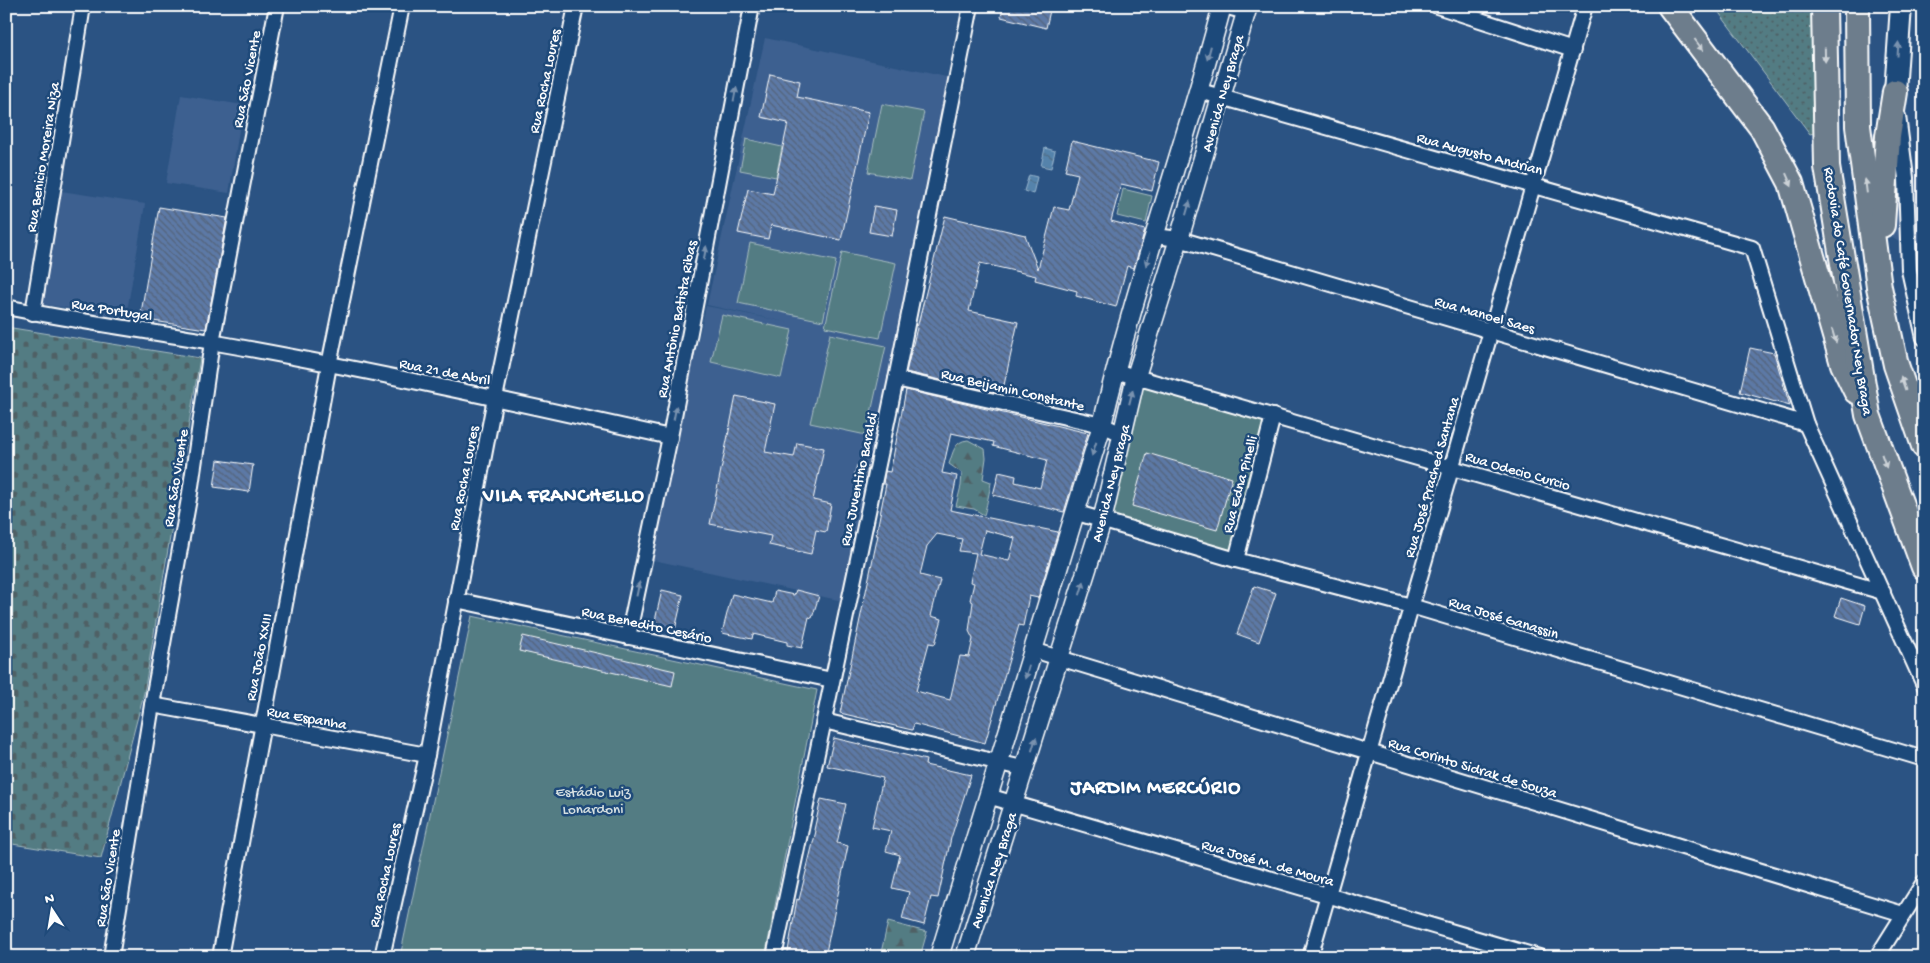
<svg xmlns="http://www.w3.org/2000/svg" width="1930" height="963" font-family="'Gochi Hand',sans-serif">
<style>
.built{fill:#3e6190}
.grass{fill:url(#grass-dots);stroke:#a8bdc1}
.forest{fill:url(#forest-firs);stroke:#a8bdc1}
.cemetery{fill:url(#cemetery-stones);stroke:#a8bdc1}
.green{fill:#527b83;stroke:#a8bdc1}
.water{fill:url(#water-waves);stroke:#98b5cd}
.building{fill:url(#building-back-hatch);stroke:#fff;fill-rule:evenodd}
.lines{fill:none;stroke-linecap:round;stroke-linejoin:round}
.minor-casing{stroke:#fff;stroke-width:18}
.tertiary-casing{stroke:#fff;stroke-width:21}
.secondary-casing{stroke:#fff;stroke-width:24}
.trunk-casing{stroke:#fff;stroke-width:28}
.minor{stroke:#1f4a7a;stroke-width:14}
.tertiary{stroke:#1f4a7a;stroke-width:18}
.secondary{stroke:#1f4a7a;stroke-width:20}
.trunk{stroke:#6d7d8c;stroke-width:24}
.oneway{fill:#ccd2d7}
.oneway2{fill:#7992af}
.labels{text-anchor:middle;stroke-width:5;stroke-linejoin:round;paint-order:stroke}
.street-label{font-size:15px;fill:#fff;stroke:#1f4a7a}
.park-label{font-size:15px;fill:#d4dee0;stroke:#1f4a7a}
.district-label{font-size:20px;font-weight:bold;letter-spacing:1px;fill:#fff;stroke:#1f4a7a}
</style>
<defs>
<pattern id="grass-dots" width="8" height="8" patternUnits="userSpaceOnUse" patternTransform="scale(1.25)"><rect width="8" height="8" fill="#527b83"/><path d="M2 2h.1M6 6h.1" fill="none" stroke="#4f6165" stroke-width="1.8" stroke-linecap="round"/></pattern>
<pattern id="forest-firs" width="22" height="20" patternUnits="userSpaceOnUse" patternTransform="scale(1.25)"><rect width="22" height="20" fill="#527b83"/><path d="M5 1l3.5 6h-7zM16 11l3.5 6h-7z" fill="#4f6165"/></pattern>
<pattern id="cemetery-stones" width="16" height="16" patternUnits="userSpaceOnUse" patternTransform="scale(1.25)"><rect width="16" height="16" fill="#527b83"/><path d="M2 7V4a2 2 0 0 1 4 0v3zM10 15v-3a2 2 0 0 1 4 0v3z" fill="#4f6165"/></pattern>
<pattern id="water-waves" width="16" height="10" patternUnits="userSpaceOnUse" patternTransform="scale(1.25)"><rect width="16" height="10" fill="#5483ab"/><path d="M0 5q4-4 8 0t8 0" fill="none" stroke="#506a80"/></pattern>
<pattern id="building-back-hatch" width="6" height="6" patternUnits="userSpaceOnUse" patternTransform="scale(1.25)"><rect width="6" height="6" fill="#5c79a6"/><path d="M-1 5l2 2M0 0l6 6M5-1l2 2" fill="none" stroke="#546279"/></pattern>
</defs>
<rect width="100%" height="100%" fill="#2b5383"/>
<filter id="ink" filterUnits="userSpaceOnUse"><feTurbulence type="fractalNoise" baseFrequency=".02" numOctaves="2"/><feDisplacementMap in="SourceGraphic" scale="10" xChannelSelector="R" yChannelSelector="G"/><feConvolveMatrix kernelMatrix="1 2 1 2 8 2 1 2 1" color-interpolation-filters="sRGB"/></filter>
<g filter="url(#ink)">
<g class="built">
<path d="M765,38L951,78L843,601L649,559L706,306L791,323L707,305Z"/>
<path d="M181,95L243,105L229,193L166,183Z"/>
<path d="M1924,164V259L1856,213Z"/>
<path d="M61,191L145,204L126,317L42,304Z"/>
</g>
<path class="grass" d="M1714,6H1814L1821,131L1810,134Z"/>
<g class="forest">
<path d="M968,440L985,449L986,458L983,479L991,482C991,485 985,513 984,515L974,509L956,506L961,486L962,473L949,464C953,453 954,441 968,440Z"/>
<path d="M888,922L927,932L920,957H880Z"/>
</g>
<path class="cemetery" d="M6,327L200,358L144,693L101,858L6,843Z"/>
<g class="green">
<path d="M882,104L924,112L910,180L868,172Z"/>
<path d="M746,139L782,147L776,177L740,170Z"/>
<path d="M1123,189L1152,196L1146,223L1117,216Z"/>
<path d="M750,243L836,261L823,321L738,303Z"/>
<path d="M842,252L896,263L880,338L825,327Z"/>
<path d="M722,315L792,330L781,378L711,362Z"/>
<path d="M830,334L886,346L866,435L810,423Z"/>
<path d="M1140,382L1270,418L1233,555L1105,519Z"/>
<path d="M472,616L817,690L765,957H400Z"/>
</g>
<g class="water">
<path d="M1045,148L1055,151L1051,168L1041,166Z"/>
<path d="M1029,175L1037,177L1033,194L1024,191Z"/>
</g>
<g class="building">
<path d="M1003,6H1051L1046,28L1001,17Z"/>
<path d="M770,74L800,81L797,97L869,112L841,240L771,225L768,239L738,233L748,189L773,194L788,123L761,117Z"/>
<path d="M1072,141L1159,162L1152,191L1121,184L1111,221L1145,230L1134,268L1127,266L1116,307L1076,296L1077,291L1035,280L1036,276L980,263L969,311L1018,322L1002,394L906,372L945,216L1025,235L1038,269L1054,207L1069,210L1078,174L1065,171Z"/>
<path d="M874,206L897,210L892,236L869,232Z"/>
<path d="M159,207L227,218L206,329L140,319Z"/>
<path d="M1750,348L1774,353L1790,406L1740,392Z"/>
<path d="M906,390L1088,433L1064,512L993,495L999,472L1016,476L1015,482L1040,488L1047,460L993,446L994,442L951,433L942,473L957,476L950,510L1058,532L1038,598L1029,596L1023,626L1019,625L985,743L914,724L912,730L840,713L878,535H876L886,484H883L885,471L890,472L892,463ZM985,530L1015,538L1009,561L979,554ZM937,534L962,539L959,551L976,553L970,582L974,583L970,600L973,602L969,631L973,639L969,657L960,656L950,700L916,691L929,643L935,644L942,619L931,616L940,580L920,575L927,546Z"/>
<path d="M736,396L775,404L765,452L794,457L797,443L824,448L813,500L831,504L826,532L816,530L811,554L769,545L771,536L710,524Z"/>
<path d="M1147,453L1232,478L1217,530L1132,506Z"/>
<path d="M218,460L253,465L249,492L214,487Z"/>
<path d="M857,465L868,467L866,480L854,477Z"/>
<path d="M1254,586L1276,593L1259,642L1237,634Z"/>
<path d="M662,590L683,595L675,630L654,625Z"/>
<path d="M796,590L819,596L812,618L809,617L802,648L787,645V642L753,634L752,639L722,633L732,594L772,603L775,591L794,595Z"/>
<path d="M1841,598L1865,606L1860,624L1835,616Z"/>
<path d="M523,636L675,671L672,686L519,651Z"/>
<path d="M834,738L926,760L925,765L971,775L951,838L938,898L931,897L924,925L902,919L909,892L892,888L900,855L886,851L891,831L872,827L883,778L827,766Z"/>
<path d="M821,799L846,804L837,843L848,846L825,957H787L797,899L799,900L816,831L814,830Z"/>
</g>
<g class="lines">
<g class="minor-casing">
<g id="minor">
<path d="M1224,6L1246,12"/>
<path d="M1437,6L1573,50"/>
<path d="M1200,91L1752,248L1806,424L1924,685"/>
<path d="M1898,116L1906,178L1909,270L1924,338"/>
<path d="M1155,236L1179,239L1806,424"/>
<path d="M6,307C74,321 143,330 211,342C365,369 518,403 670,437"/>
<path d="M33,313L83,6"/>
<path d="M1115,371L1883,592"/>
<path d="M896,379L1102,425L1122,434"/>
<path d="M1074,512L1236,560L1411,606L1924,759"/>
<path d="M1236,560L1273,416"/>
<path d="M456,600L832,680"/>
<path d="M628,637L670,437L752,6"/>
<path d="M1033,650L1903,914"/>
<path d="M152,705L427,755"/>
<path d="M824,721L1026,769"/>
<path d="M988,796L1539,957"/>
<path d="M111,957L152,705L190,493L212,342L277,6"/>
<path d="M220,957L329,365L402,6"/>
<path d="M382,957L427,755L495,398L576,6"/>
<path d="M774,957L896,379L971,6"/>
<path d="M1310,957L1585,6"/>
<path d="M1877,957L1924,882"/>
</g>
</g>
<g class="tertiary-casing">
<g id="tertiary">
<path d="M939,957L1102,425C1135,284 1185,147 1222,6"/>
<path d="M965,957L1102,521L1136,376L1179,239L1248,6"/>
</g>
</g>
<g class="secondary-casing">
<path id="secondary" d="M1895,92L1901,6"/>
</g>
<g class="trunk-casing">
<g id="trunk">
<path d="M1670,6L1762,128L1791,183L1843,364L1856,391"/>
<path d="M1824,6L1827,167L1868,415L1924,567"/>
<path d="M1857,6L1858,126L1879,287L1896,365L1924,446"/>
<path d="M1882,225L1888,136L1895,92"/>
</g>
</g>
<use href="#minor" class="minor"/>
<use href="#tertiary" class="tertiary"/>
<use href="#secondary" class="secondary"/>
<use href="#trunk" class="trunk"/>
</g>
<defs><path id="oneway-solid" d="M-6-.8H1V-3.2L6.5 0L1 3.2V.8H-6Z" transform="scale(1.25)"/></defs>
<g class="oneway">
<use href="#oneway-solid" transform="translate(1699 45) rotate(53)"/>
<use href="#oneway-solid" transform="translate(1825 55) rotate(89)"/>
<use href="#oneway-solid" transform="translate(1789 180) rotate(66)"/>
<use href="#oneway-solid" transform="translate(1866 186) rotate(-97)"/>
<use href="#oneway-solid" transform="translate(1834 336) rotate(73)"/>
<use href="#oneway-solid" transform="translate(1903 383) rotate(-109)"/>
<use href="#oneway-solid" transform="translate(1884 461) rotate(70)"/>
</g>
<g class="oneway2">
<use href="#oneway-solid" transform="translate(1898 49) rotate(-86)"/>
<use href="#oneway-solid" transform="translate(1209 53) rotate(105)"/>
<use href="#oneway-solid" transform="translate(735 94) rotate(-79)"/>
<use href="#oneway-solid" transform="translate(1188 208) rotate(-74)"/>
<use href="#oneway-solid" transform="translate(705 253) rotate(-79)"/>
<use href="#oneway-solid" transform="translate(1148 259) rotate(107)"/>
<use href="#oneway-solid" transform="translate(1131 397) rotate(-76)"/>
<use href="#oneway-solid" transform="translate(675 413) rotate(-79)"/>
<use href="#oneway-solid" transform="translate(1094 449) rotate(108)"/>
<use href="#oneway-solid" transform="translate(1082 588) rotate(-73)"/>
<use href="#oneway-solid" transform="translate(638 589) rotate(-78)"/>
<use href="#oneway-solid" transform="translate(1027 672) rotate(107)"/>
<use href="#oneway-solid" transform="translate(1034 744) rotate(-73)"/>
</g>
</g>
<g class="labels">
<g class="street-label">
<text transform="translate(246 79) rotate(-79)" y="5">Rua São Vicente</text>
<text transform="translate(544 81) rotate(-78)" y="5">Rua Rocha Loures</text>
<text transform="translate(1222 93) rotate(-74)" y="5">Avenida Ney Braga</text>
<text transform="translate(1480 153) rotate(15)" y="5">Rua Augusto Andrian</text>
<text transform="translate(42 157) rotate(-81)" y="5">Rua Benicio Moreira Niza</text>
<text transform="translate(1849 291) rotate(81)" y="5">Rodovia do Café Governador Ney Braga</text>
<text transform="translate(112 309) rotate(9)" y="5">Rua Portugal</text>
<text transform="translate(1485 314) rotate(16)" y="5">Rua Manoel Saes</text>
<text transform="translate(676 319) rotate(-79)" y="5">Rua Antônio Batista Ribas</text>
<text transform="translate(445 371) rotate(11)" y="5">Rua 21 de Abril</text>
<text transform="translate(1013 389) rotate(13)" y="5">Rua Beijamin Constante</text>
<text transform="translate(1518 470) rotate(16)" y="5">Rua Odecio Curcio</text>
<text transform="translate(1431 477) rotate(-74)" y="5">Rua José Prached Santana</text>
<text transform="translate(175 478) rotate(-81)" y="5">Rua São Vicente</text>
<text transform="translate(463 478) rotate(-79)" y="5">Rua Rocha Loures</text>
<text transform="translate(858 479) rotate(-78)" y="5">Rua Juventino Baraldi</text>
<text transform="translate(1110 483) rotate(-76)" y="5">Avenida Ney Braga</text>
<text transform="translate(1239 484) rotate(-75)" y="5">Rua Edna Pinelli</text>
<text transform="translate(1504 617) rotate(17)" y="5">Rua José Ganassin</text>
<text transform="translate(647 624) rotate(12)" y="5">Rua Benedito Cesário</text>
<text transform="translate(258 657) rotate(-79)" y="5">Rua João XXIII</text>
<text transform="translate(307 717) rotate(10)" y="5">Rua Espanha</text>
<text transform="translate(1473 767) rotate(17)" y="5">Rua Corinto Sidrak de Souza</text>
<text transform="translate(1268 862) rotate(16)" y="5">Rua José M. de Moura</text>
<text transform="translate(993 870) rotate(-72)" y="5">Avenida Ney Braga</text>
<text transform="translate(384 875) rotate(-78)" y="5">Rua Rocha Loures</text>
<text transform="translate(107 878) rotate(-81)" y="5">Rua São Vicente</text>
</g>
<g class="park-label">
<text x="593" y="796">Estádio Luiz<tspan x="593" dy="17">Lonardoni</tspan></text>
</g>
<g class="district-label">
<text x="564" y="501">VILA FRANCHELLO</text>
<text x="1156" y="793">JARDIM MERCÚRIO</text>
</g>
</g>
<rect width="1930" height="963" fill="none" stroke="#1f4a7a" stroke-width="25"/>
<rect x="12" y="12" width="1905" height="938" fill="none" stroke="#fff" stroke-width="2" filter="url(#ink)"/>
<g transform="translate(52 910) rotate(348)" stroke="#1f4a7a" stroke-width="4" paint-order="stroke">
<path d="M0-4L9 19L0 12L-9 19Z" fill="#ffffff"/>
<text y="-8" font-size="14" font-weight="bold" text-anchor="middle" fill="#ffffff">N</text>
</g>
</svg>
